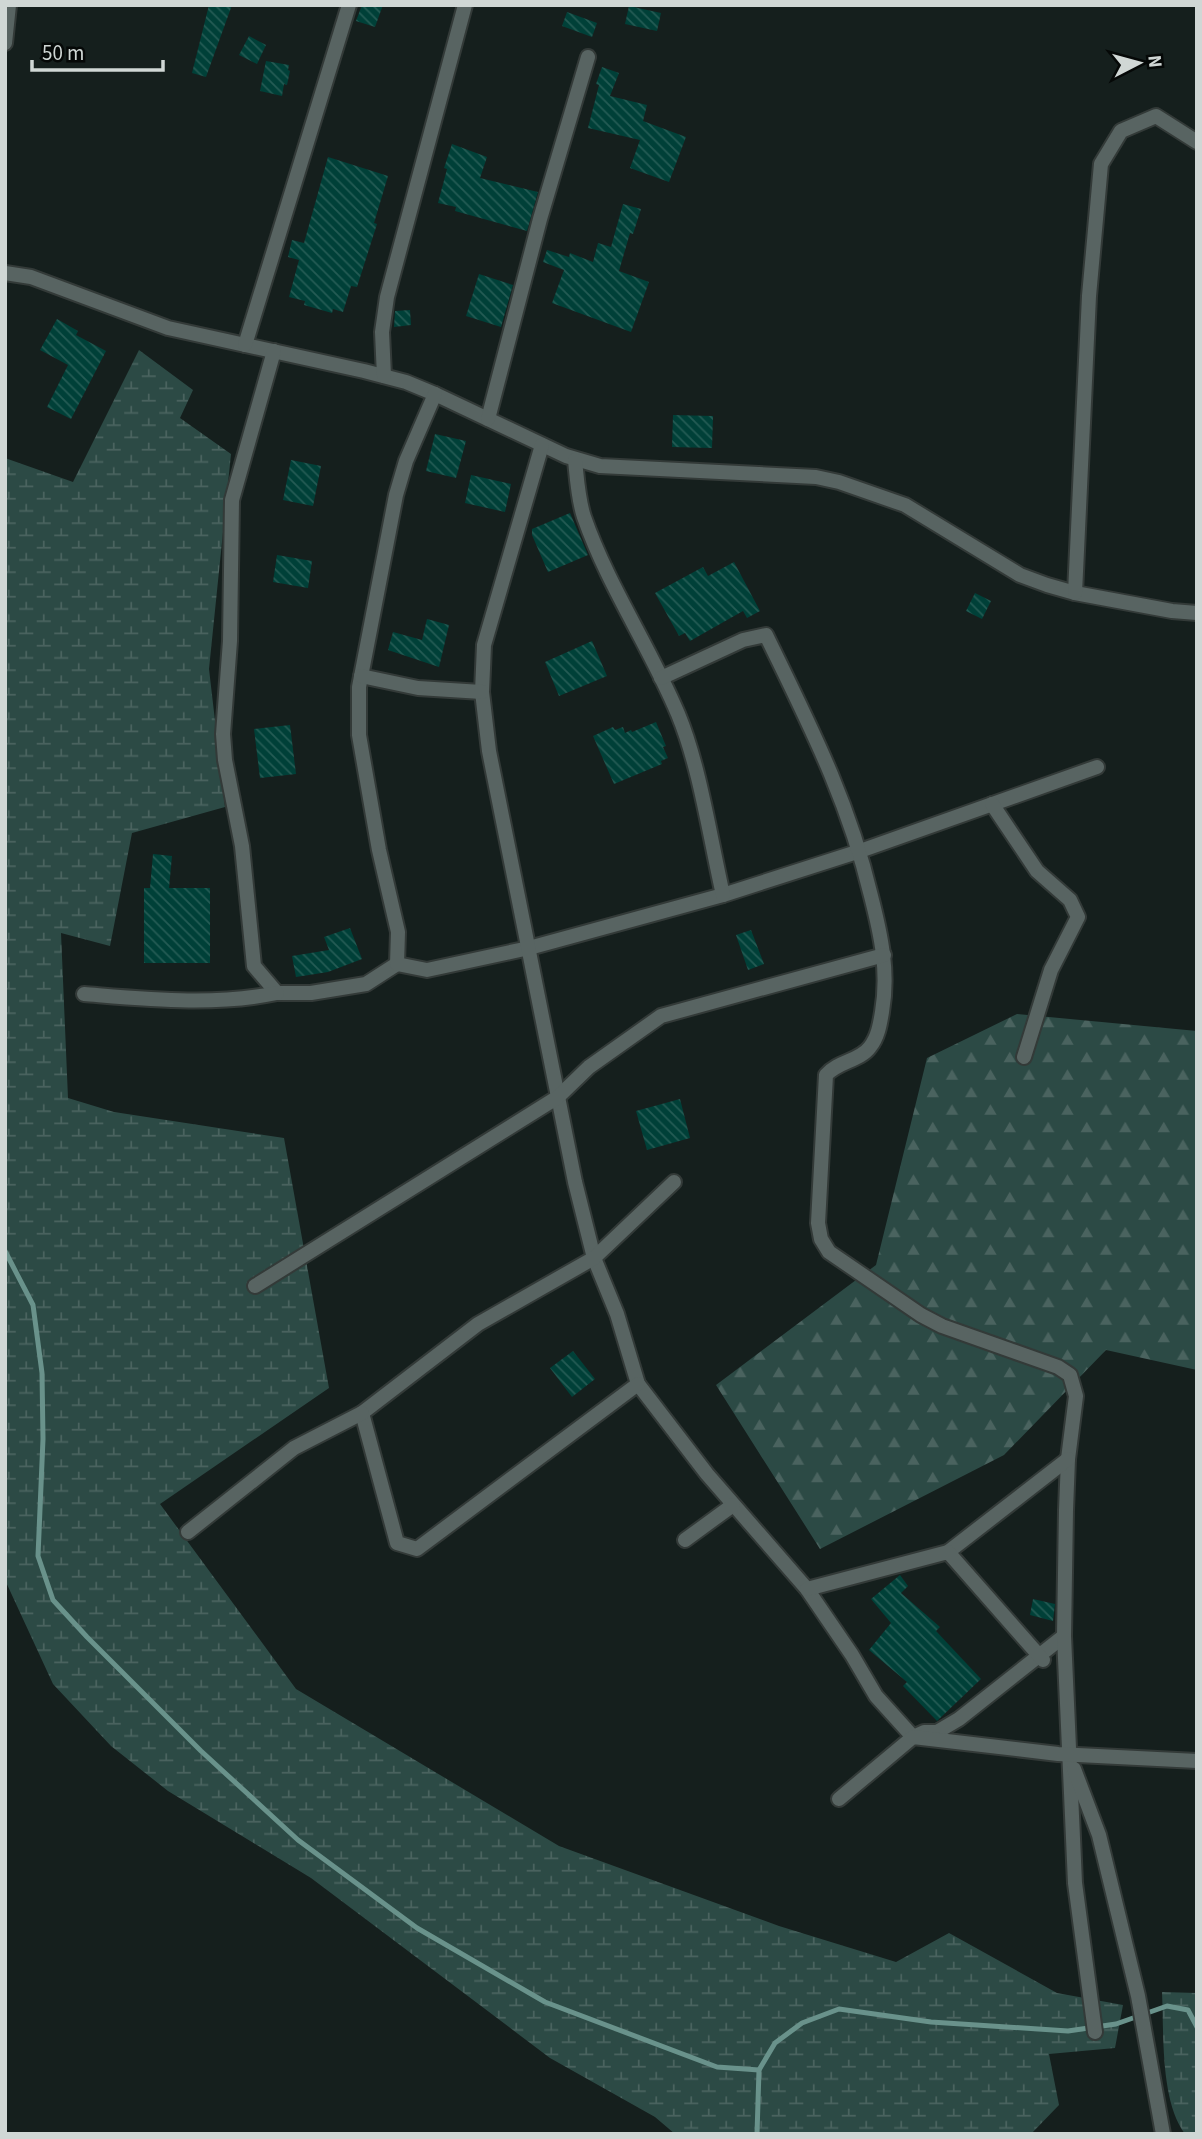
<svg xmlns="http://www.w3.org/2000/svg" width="1202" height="2139" font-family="'Source Sans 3',sans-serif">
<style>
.forest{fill:url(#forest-firs)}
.wetland{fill:url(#wetland-marsh)}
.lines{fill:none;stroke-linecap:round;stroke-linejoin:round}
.stream{stroke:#69928b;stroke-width:5}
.building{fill:url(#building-back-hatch)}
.minor-casing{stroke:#333a38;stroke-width:18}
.minor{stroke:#586462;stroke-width:14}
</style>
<defs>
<pattern id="forest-firs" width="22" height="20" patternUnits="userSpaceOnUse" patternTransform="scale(1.75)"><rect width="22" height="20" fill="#2c4a45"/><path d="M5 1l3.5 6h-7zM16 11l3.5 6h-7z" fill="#4a635f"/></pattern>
<pattern id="wetland-marsh" width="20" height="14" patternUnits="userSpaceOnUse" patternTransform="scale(1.75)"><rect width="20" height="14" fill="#2c4a45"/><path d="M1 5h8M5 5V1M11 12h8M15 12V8" fill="none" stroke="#4a635f"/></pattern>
<pattern id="building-back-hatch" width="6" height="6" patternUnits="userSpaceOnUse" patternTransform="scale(1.75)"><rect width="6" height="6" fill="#004038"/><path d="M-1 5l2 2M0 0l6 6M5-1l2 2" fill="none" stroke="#245b54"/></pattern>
</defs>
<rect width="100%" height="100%" fill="#151f1d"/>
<path class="forest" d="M1017,1014L1197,1031V1370L1106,1350L1004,1455L820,1549L716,1385L876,1265L927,1058Z"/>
<g class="wetland">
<path d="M139,350L193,390L180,418L231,454L209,669L225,807L132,833L110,946L61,933L68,1098L114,1112L284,1138L329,1388L160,1504L296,1689L559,1846L779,1926L896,1962L949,1933L1057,1993L1123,2005L1115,2048L1049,2054L1059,2105L1031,2134H675L655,2117L550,2058L311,1878L168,1791L111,1746L53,1684L5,1580V458L73,482Z"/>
<path d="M1162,1992L1197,1993V2134H1185C1160,2100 1164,2034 1162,1992Z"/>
</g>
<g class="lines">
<g class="stream">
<path d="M5,1251L33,1305L42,1373L43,1439L38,1556L53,1600L87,1637L201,1751L298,1840L417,1928L545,2002L717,2067L759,2070"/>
<path d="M757,2134L759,2070L775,2043L802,2023L839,2009L931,2022L1068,2031L1116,2024L1167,2006L1188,2010L1197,2027"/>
</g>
</g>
<g class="building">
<path d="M209,5H232L206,77L192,73Z"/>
<path d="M362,5H383L375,27L356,21Z"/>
<path d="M629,6L661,13L657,31L625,24Z"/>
<path d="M567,12L597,23L592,37L562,26Z"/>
<path d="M249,36L266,45L257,64L239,55Z"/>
<path d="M266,61L289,65L288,70L290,71L287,85L284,84L282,96L260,91Z"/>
<path d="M602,67L619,73L610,96L647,105L643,121L686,137L669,182L630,168L640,140L588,128L599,85L596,84Z"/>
<path d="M452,144L487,157L480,178L538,192L527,231L455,211L456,207L438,203L447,169L444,168Z"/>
<path d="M328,157L388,176L374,223L377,224L357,287L351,286L343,312L333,309L332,313L304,305L305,301L289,297L299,260L288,257L292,240L304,243Z"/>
<path d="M623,204L641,209L633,234L630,233L619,271L649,282L631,332L552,303L564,270L543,262L547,250L569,257L570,253L593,262L598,243L611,247Z"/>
<path d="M479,274L513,285L501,327L466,316Z"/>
<path d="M410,310L411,325L394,327L395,311Z"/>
<path d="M57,319L78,331L76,335L106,351L71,419L47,407L68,365L40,350Z"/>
<path d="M673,415L713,416L712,448L672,447Z"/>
<path d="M435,434L466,441L456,478L426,471Z"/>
<path d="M291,460L321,466L313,506L283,500Z"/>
<path d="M471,475L511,484L505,512L465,503Z"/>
<path d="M570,513L588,555L548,572L532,535V529Z"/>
<path d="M277,555L312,561L308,588L273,582Z"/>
<path d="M734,562L760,611L747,618L743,611L690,641L685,633L679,636L655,593L703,567L708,576Z"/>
<path d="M975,593L991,601L982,619L966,611Z"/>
<path d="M427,619L449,625L439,667L388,650L393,632L422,640Z"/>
<path d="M592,641L607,676L559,696L545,662Z"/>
<path d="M656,722L666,746L663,747L668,758L661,761L662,764L614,784L593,736L613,727L615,730L623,727L625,733L631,730L632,732Z"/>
<path d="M290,725L296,774L260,778L254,729Z"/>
<path d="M153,854L172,856L169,888H210V963H144V888H150Z"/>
<path d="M350,928L362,959L328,972L296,977L292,956L329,950L324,937Z"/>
<path d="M751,930L764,964L748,970L736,935Z"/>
<path d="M680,1099L690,1138L647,1150L636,1111Z"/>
<path d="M573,1351L595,1379L572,1397L550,1368Z"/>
<path d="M900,1575L908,1586L901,1593L940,1627L936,1631L981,1679L937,1721L903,1686L907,1682L869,1650L891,1623L871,1599Z"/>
<path d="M1033,1599L1055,1604L1053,1621L1030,1615Z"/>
</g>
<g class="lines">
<g class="minor-casing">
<g id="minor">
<path d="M5,43L9,5"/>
<path d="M5,273L31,277L168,328L364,371L406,382L435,394L566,456L600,466L816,477L839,482L905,505L1020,575L1047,585L1075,593L1172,611L1197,613"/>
<path d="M245,345L349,5"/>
<path d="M274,351L232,500L230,641L223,734L225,760L242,846L254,966L277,993H311L366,984L397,964"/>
<path d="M384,376L382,332L387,297L465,5"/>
<path d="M435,394L406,461L396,495L359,687V735L379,850L398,932L397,964L427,970L529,948L723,895L860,851L1097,767"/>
<path d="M488,419L540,219L588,57"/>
<path d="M542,445L484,645L482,692L489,751L575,1182L594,1258L617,1314L638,1384L707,1474L807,1589L852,1655L876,1696L913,1737L924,1732H937L959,1719L1064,1636"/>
<path d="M575,460C577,479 578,499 584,517C608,586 650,647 678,714C700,767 710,838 723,895"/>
<path d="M1075,593L1089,296L1101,164L1121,131L1156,116L1197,142"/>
<path d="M361,676L418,688L482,692"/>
<path d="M661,678L743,640L766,635C809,724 848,799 871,896C881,935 889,972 882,1012C880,1024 878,1037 870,1047C860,1061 838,1061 826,1075L818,1223L821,1239L829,1252L921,1315L942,1326L1058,1367L1070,1375L1076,1396L1068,1459L1066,1510L1064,1636L1075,1883L1095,2032"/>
<path d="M992,804L1037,871L1070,900L1078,917L1051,970L1024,1057"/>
<path d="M84,994C147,999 214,1006 277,993"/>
<path d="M255,1286L558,1097L589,1067L661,1016L884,955"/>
<path d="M638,1384L417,1549L397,1543L362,1413L478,1324L594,1258L674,1182"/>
<path d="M188,1532L294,1448L362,1413"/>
<path d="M685,1540L733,1505"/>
<path d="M948,1552L1068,1459"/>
<path d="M807,1589L948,1552L1043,1660"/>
<path d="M1074,1769L1099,1835L1138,1996L1163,2134"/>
<path d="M839,1799L913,1737L1058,1754L1197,1761"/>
</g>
</g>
<use href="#minor" class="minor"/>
</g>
<rect width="1202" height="2139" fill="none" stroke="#d0d7d5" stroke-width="14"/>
<g transform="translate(1139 63) rotate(84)" stroke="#050807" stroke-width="5" paint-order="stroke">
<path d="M0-5L12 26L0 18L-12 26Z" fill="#d0d7d5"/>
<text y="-10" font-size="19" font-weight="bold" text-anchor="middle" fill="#d0d7d5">N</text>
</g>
<path d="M32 60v10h131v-10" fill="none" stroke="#d0d7d5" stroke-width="3.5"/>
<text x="42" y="60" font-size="21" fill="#d0d7d5" stroke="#050807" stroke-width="5" paint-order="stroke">50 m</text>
</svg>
